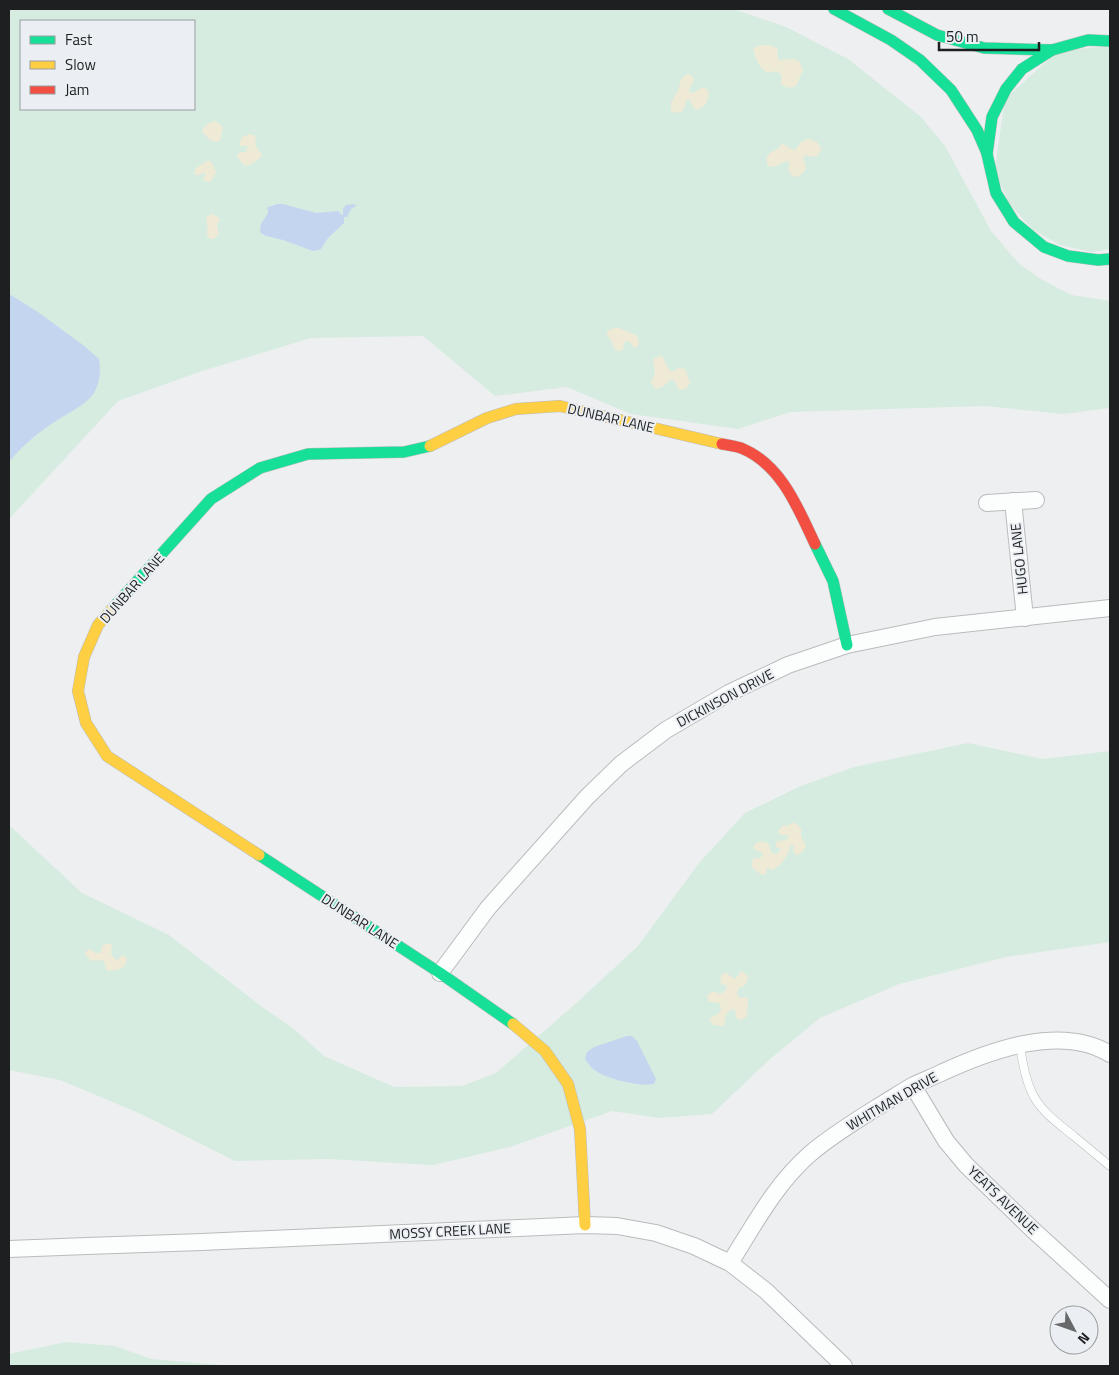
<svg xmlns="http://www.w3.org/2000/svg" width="1119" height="1375" font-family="'Titillium Web',sans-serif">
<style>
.green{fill:#d6ece0;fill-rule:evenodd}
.sand{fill:#eeead6}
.water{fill:#c4d6ef}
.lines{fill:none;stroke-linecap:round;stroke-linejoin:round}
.lane-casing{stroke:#b9bbbd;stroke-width:9}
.street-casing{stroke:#b9bbbd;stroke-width:18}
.fast-casing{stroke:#b9bbbd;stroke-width:12}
.slow-casing{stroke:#b9bbbd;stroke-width:12}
.jam-casing{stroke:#b9bbbd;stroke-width:12}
.lane{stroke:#fcfdfd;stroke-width:8}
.street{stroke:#fcfdfd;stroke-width:16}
.fast{stroke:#16e098;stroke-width:11}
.slow{stroke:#ffcf43;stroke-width:11}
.jam{stroke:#f24e42;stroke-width:11}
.labels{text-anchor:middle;stroke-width:4;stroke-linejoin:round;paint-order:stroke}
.street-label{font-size:14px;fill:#1e1f21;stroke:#ebeff3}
</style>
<rect width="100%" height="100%" fill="#edeff1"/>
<g class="green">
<path d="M9,9H733L786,27L848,59L921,117L945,146L991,231L1019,264L1041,279L1071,295L1110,301V408L1064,414L985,406L790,412L738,429L631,414L567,387L495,396L423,336L311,338L202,371L118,401L9,519ZM21,21H194V109H21Z"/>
<path d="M1110,46V249L1092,252L1060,245L1032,229L1008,202L995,169L1005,99L1058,51Z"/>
<path d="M968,743L1043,759L1110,751V942L1006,957L899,984L820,1018L769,1060L712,1114L660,1118L612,1111L510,1147L433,1165L328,1159L235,1161L141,1114L60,1080L9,1070V825L82,893L169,935L262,1007L294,1029L324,1056L394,1087L462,1086L496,1073L572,1007L638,946L699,863L745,813L801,786L854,767Z"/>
<path d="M66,1342L115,1346L151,1359L221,1365L226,1366H9V1354Z"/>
</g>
<g class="sand">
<path d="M760,45C766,45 775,45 778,50L777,56L779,60L794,59L799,61L803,70L796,86C790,89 786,88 781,84L782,76L779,72L776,71L768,73C759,68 756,59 753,49Z"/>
<path d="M687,74C692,75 693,76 694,81L689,89V92L691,93L695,92L702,87L708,90C711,99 703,112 694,109L690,100H686C684,107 685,115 673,112L671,110V102L678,91L681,79Z"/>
<path d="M213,121C218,121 220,124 223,128L220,140L217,142L210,140L202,132C204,125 208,124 213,121Z"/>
<path d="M250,134L256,136L255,145L262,155L259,159L248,166L244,165L237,157L240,152H246L248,146H240L239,144L242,137Z"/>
<path d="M809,139L817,142L821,148C820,158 813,158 806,155L804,156L803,159C809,168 804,176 793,177L788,170L790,164L787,161C779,163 775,170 767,165V156L771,152L776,150L782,144C787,145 790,150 795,150L802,141Z"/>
<path d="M207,161H211L216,172L210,182H207L203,179L205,174L204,172L200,175H195C194,165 201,166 207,161Z"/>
<path d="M212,214L220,218L217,226L219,234L214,239H210L207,236C207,233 208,228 207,225C206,218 205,217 212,214Z"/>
<path d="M616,327C620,328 624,330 628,332C634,334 637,334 639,341L637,348L633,347L631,343L627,341H625L623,349L621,351L615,350L612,342L607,335V331Z"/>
<path d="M659,356H662C666,361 666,367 671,371H674L677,368L685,369L690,382L687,388L681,390L678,389L676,383L672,379C665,383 664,390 654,388L651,382C653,378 655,374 655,370C654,362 650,360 659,356Z"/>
<path d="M791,823H795L801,828V836L806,846C804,850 801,854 796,855L793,851L794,846L791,845C789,848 789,851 788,853C785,860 778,868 772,870L767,868L766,874C760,876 756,871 752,867V861L754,858H760L763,855L762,853L754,849L753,847C757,840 762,841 768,843L772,853L777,854L781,849L776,847V842L778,841L786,840L789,836L787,835H780L778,831L784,825L788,826Z"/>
<path d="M106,944H111L112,945L111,954L115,959L118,960L121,956H124L127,958C127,969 116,972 106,970L104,961L100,960L92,961L86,956L85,952L90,949L96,953H101L102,946Z"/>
<path d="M742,971L748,976C747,983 746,987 738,988L737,994L740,998L746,997L748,1000L747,1016L742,1020L738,1019L736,1017L735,1010L733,1009C725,1012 725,1019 724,1026L713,1025L710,1020L711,1017L718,1014L721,1009L719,1003L710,1002L708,1000L707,995L714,991L720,994L726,990L727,985H722L720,982L722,974L727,973L734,979L738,976L740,972Z"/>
</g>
<g class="water">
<path d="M277,204H283L316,213L338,211L342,215H343V209L346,205L355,204L356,206L351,209L347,217H344V223L328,238L321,249L318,250L313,251L283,240L266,236L261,233L260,230L261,224L268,213V209L266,208Z"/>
<path d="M9,294L38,312L83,345L99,359C101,370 100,383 94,393C85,406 66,414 53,423C37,433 21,447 9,462Z"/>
<path d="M627,1036H632L637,1041L656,1079L654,1084C641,1087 607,1079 596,1071C592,1069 588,1063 585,1059L587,1052L594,1047Z"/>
</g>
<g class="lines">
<g class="lane-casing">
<path id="lane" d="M1020,1045C1022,1061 1025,1078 1032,1093C1041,1112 1059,1124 1075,1137C1086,1146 1098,1156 1110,1166"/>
</g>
<g class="street-casing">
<g id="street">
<path d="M1013,501L1025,618"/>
<path d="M987,503L1036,500"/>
<path d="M440,973L488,908L587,797L621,764L666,730L729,693L788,665L847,645L935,627L1110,608"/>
<path d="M913,1086L946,1141L966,1165L1033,1230L1110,1300"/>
<path d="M9,1249L87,1246L202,1242L585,1225L617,1226L656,1233L694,1246L730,1263L766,1291L844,1366"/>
<path d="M730,1263C754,1225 776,1183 811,1153C831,1136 854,1122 876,1108C888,1101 900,1093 912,1086C922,1081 933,1077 943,1072C991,1050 1061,1024 1110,1054"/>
</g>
</g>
<g class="fast-casing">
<g id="fast">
<path d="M834,9L891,40L920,60L951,90L977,130L987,153"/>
<path d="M888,9L937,35L984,48L1052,50"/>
<path d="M1110,41L1088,40L1052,50L1022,69L1006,89L992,117L987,154L996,193L1014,222L1044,247L1068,256L1098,260L1110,259"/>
<path d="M815,544L833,581L847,645"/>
<path d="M112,609L211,499L260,468L308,454L404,452L430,446"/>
<path d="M259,855L440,973L513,1024"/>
</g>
</g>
<g class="slow-casing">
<g id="slow">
<path d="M430,446L487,418L516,409L560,406L722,444"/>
<path d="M112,609L98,625L84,657L78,691L86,723L107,756L259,855"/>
<path d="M513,1024L545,1051L568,1084L580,1129L585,1225"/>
</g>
</g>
<g class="jam-casing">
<path id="jam" d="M722,444C728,445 735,446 741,448C781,464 798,508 815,544"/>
</g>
<use href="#lane" class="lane"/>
<use href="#street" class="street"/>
<use href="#fast" class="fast"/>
<use href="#slow" class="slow"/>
<use href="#jam" class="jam"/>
</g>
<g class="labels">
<g class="street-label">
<text transform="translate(611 418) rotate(13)" y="5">DUNBAR LANE</text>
<text transform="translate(1019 559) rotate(-96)" y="5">HUGO LANE</text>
<text transform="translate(132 588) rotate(-48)" y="5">DUNBAR LANE</text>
<text transform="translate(725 698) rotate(-28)" y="5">DICKINSON DRIVE</text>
<text transform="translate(360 921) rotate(33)" y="5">DUNBAR LANE</text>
<text transform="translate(892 1101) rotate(-30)" y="5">WHITMAN DRIVE</text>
<text transform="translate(1003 1200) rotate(44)" y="5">YEATS AVENUE</text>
<text transform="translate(450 1231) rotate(-3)" y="5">MOSSY CREEK LANE</text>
</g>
</g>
<rect width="1119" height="1375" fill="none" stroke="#1e1f21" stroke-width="20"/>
<rect x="20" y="20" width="175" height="90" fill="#ebeff3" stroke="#999c9f"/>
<rect x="30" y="36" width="25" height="8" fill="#16e098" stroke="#999c9f"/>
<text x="65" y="45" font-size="15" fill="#1e1f21">Fast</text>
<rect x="30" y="61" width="25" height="8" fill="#ffcf43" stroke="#999c9f"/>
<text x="65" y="70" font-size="15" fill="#1e1f21">Slow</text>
<rect x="30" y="86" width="25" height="8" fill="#f24e42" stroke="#999c9f"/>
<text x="65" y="95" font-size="15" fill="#1e1f21">Jam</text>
<g transform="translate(1074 1330) rotate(131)"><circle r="24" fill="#ebeff3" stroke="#999c9f"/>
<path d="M0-4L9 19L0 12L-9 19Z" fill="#66686a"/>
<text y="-8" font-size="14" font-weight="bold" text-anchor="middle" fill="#1e1f21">N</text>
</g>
<path d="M939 42v8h100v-8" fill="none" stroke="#1e1f21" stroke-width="2.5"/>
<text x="946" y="42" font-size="15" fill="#1e1f21" stroke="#ebeff3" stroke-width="4" paint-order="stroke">50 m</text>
</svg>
